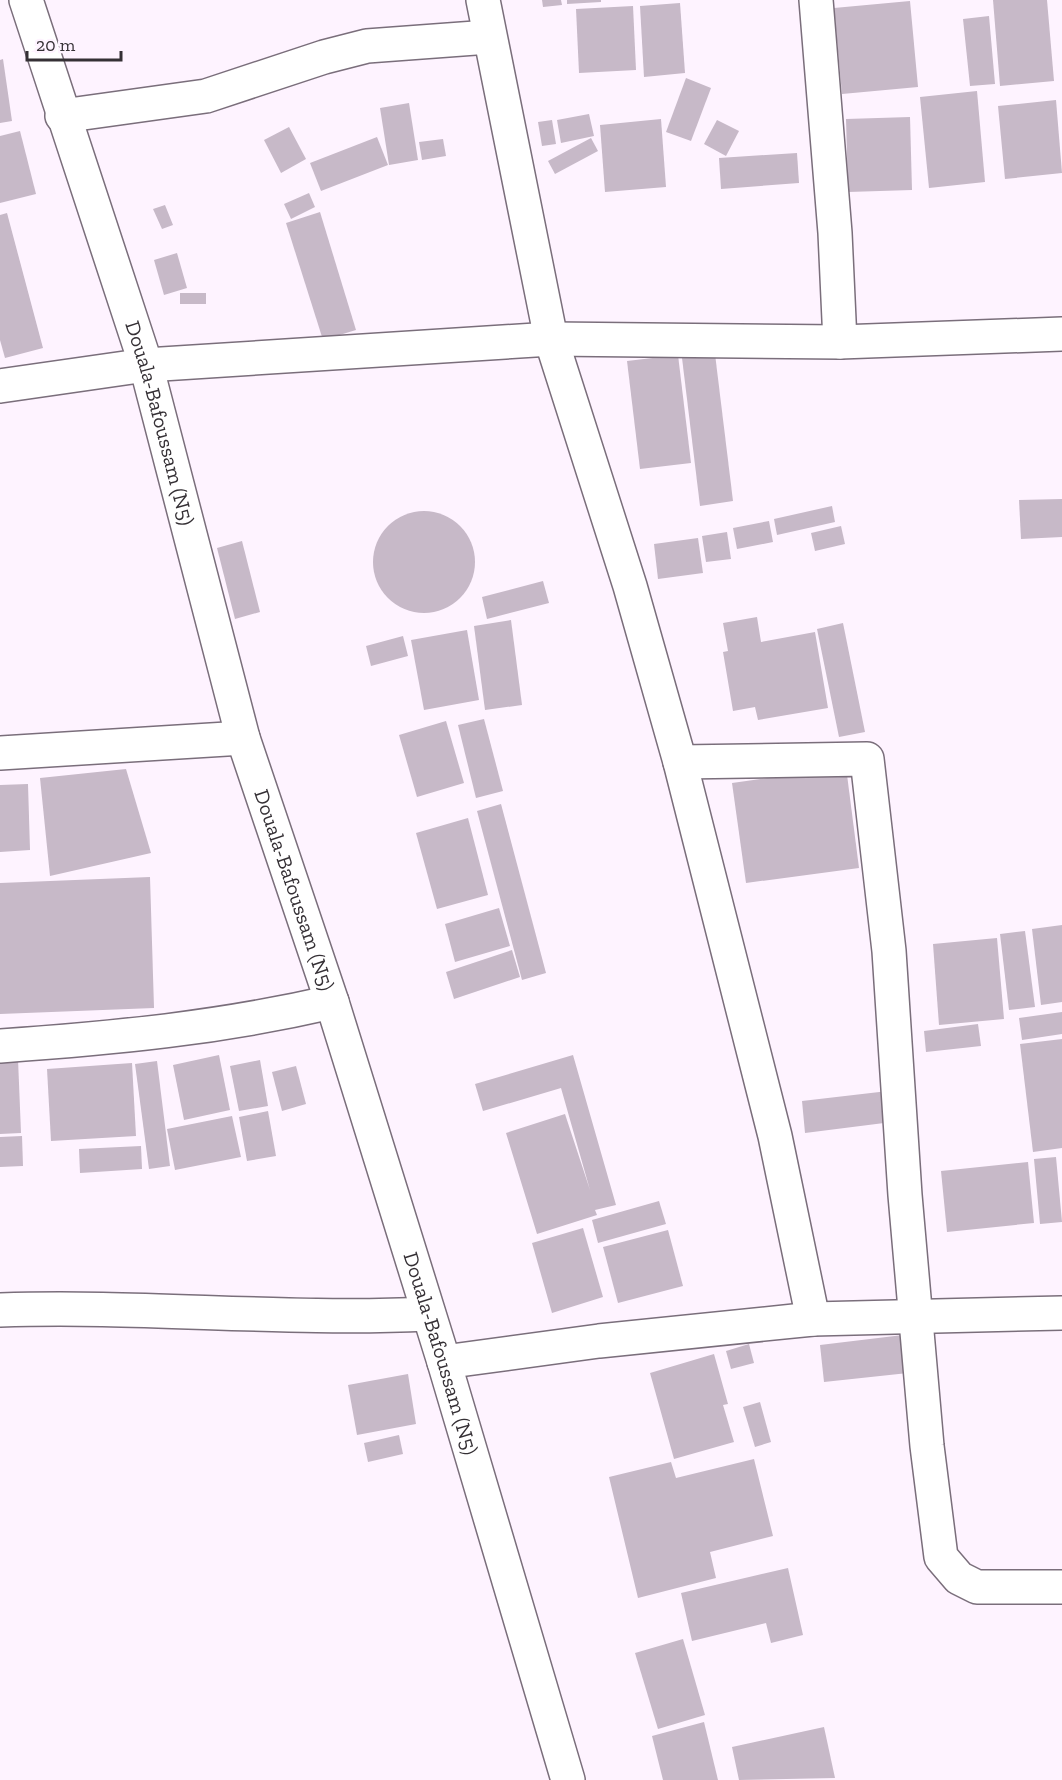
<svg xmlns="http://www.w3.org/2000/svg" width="1062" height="1780" font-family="'Zilla Slab',serif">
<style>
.building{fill:#c7b9c8}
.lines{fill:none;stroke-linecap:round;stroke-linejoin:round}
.minor-casing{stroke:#7a6e7b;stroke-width:36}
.trunk-casing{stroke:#7a6e7b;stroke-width:36}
.minor{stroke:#fff;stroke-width:33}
.trunk{stroke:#fff;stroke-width:33}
.labels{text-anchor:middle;stroke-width:5;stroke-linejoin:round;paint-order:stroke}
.street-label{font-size:21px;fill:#353035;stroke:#fef3ff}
</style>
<rect width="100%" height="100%" fill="#fef3ff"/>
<g class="building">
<path d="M542,0H561L562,5L543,7Z"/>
<path d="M567,0H601V2L567,4Z"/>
<path d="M993,0H1047L1054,81L1000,86Z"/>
<path d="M910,1L918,87L842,94L834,8Z"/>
<path d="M680,3L685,73L644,77L640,6Z"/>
<path d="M633,6L636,70L579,73L576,9Z"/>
<path d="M989,16L995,84L970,86L963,19Z"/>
<path d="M3,59L12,121L0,123V60Z"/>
<path d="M686,78L711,88L691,141L666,132Z"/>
<path d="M977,91L985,182L929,188L920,97Z"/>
<path d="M1056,100L1062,173L1005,179L998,106Z"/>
<path d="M409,103L418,160L389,165L380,108Z"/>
<path d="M589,114L594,136L561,143L557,120Z"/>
<path d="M910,117L912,190L848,192L846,119Z"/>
<path d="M661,119L666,187L605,192L600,125Z"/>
<path d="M552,120L556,144L542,146L538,122Z"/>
<path d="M717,120L739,131L726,156L704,144Z"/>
<path d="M289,127L306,159L281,173L264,140Z"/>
<path d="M20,131L36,194L0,203V136Z"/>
<path d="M377,137L388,165L321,191L310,163Z"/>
<path d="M591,138L598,151L555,174L548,161Z"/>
<path d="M443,139L446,156L422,160L419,142Z"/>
<path d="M797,153L799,183L721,189L719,158Z"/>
<path d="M309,193L315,207L291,219L284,204Z"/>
<path d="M165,205L173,225L162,229L153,209Z"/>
<path d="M320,212L356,330L323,340L286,223Z"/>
<path d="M7,213L43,348L5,358L0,340V215Z"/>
<path d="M177,253L187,288L164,295L154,260Z"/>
<rect x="180" y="293" width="26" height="11"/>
<path d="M715,354L733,501L700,506L682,358Z"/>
<path d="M678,355L691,463L640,469L627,361Z"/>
<path d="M1062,499V537L1021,539L1019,500Z"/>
<path d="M832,506L835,522L777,535L774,519Z"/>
<circle cx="424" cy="562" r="51"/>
<path d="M769,521L773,542L737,549L733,528Z"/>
<path d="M841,526L845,544L815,551L811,533Z"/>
<path d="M727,532L731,559L706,562L702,536Z"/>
<path d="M698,538L703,573L658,579L654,544Z"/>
<path d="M242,541L260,612L235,619L217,548Z"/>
<path d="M543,581L549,603L487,619L482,597Z"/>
<path d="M757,617L761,642L815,632L828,708L758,720L755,707L733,711L723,652L728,651L723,623Z"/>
<path d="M511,620L522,705L485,710L474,626Z"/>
<path d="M843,623L865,732L839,737L817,629Z"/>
<path d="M467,630L479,700L424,710L411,640Z"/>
<path d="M403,636L408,656L371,666L366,646Z"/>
<path d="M484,719L503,791L476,798L458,725Z"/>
<path d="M446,721L464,783L417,797L399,735Z"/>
<path d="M846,767L859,868L746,883L732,783Z"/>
<path d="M126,769L151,853L50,876L40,778Z"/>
<path d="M28,784L30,850L0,852V785Z"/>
<path d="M501,804L546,973L522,980L477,811Z"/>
<path d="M468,818L488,895L437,909L416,833Z"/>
<path d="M150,877L154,1008L0,1014V883Z"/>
<path d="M499,908L510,946L455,962L445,924Z"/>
<path d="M1062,925V1002L1041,1005L1032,929Z"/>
<path d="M1025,931L1035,1007L1009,1010L1000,934Z"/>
<path d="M997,938L1004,1019L939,1025L933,944Z"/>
<path d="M512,950L520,977L454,999L446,972Z"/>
<path d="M1062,1012V1034L1022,1040L1019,1018Z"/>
<path d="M978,1024L981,1046L926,1052L924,1031Z"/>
<path d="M1062,1039V1148L1033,1152L1020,1044Z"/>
<path d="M219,1055L230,1110L184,1120L173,1065Z"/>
<path d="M573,1055L616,1205L595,1210L597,1215L537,1234L506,1133L565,1114L590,1190L561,1088L483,1111L475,1084Z"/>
<path d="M18,1059L21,1133L0,1134V1060Z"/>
<path d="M260,1060L268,1106L239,1111L230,1066Z"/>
<path d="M157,1061L170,1166L149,1169L135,1064Z"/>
<path d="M132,1063L136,1136L51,1141L47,1069Z"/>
<path d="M296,1066L306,1104L282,1111L272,1072Z"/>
<path d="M888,1091L892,1122L805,1133L802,1101Z"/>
<path d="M268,1111L276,1156L247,1161L239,1117Z"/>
<path d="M232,1116L241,1157L175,1170L167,1129Z"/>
<path d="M22,1136L23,1166L0,1167V1137Z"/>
<path d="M141,1146L142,1169L80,1173L79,1149Z"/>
<path d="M1056,1157L1062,1222L1040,1224L1034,1159Z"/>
<path d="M1028,1162L1034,1223L947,1232L941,1171Z"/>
<path d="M659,1201L666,1224L598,1243L592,1220Z"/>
<path d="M583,1228L603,1297L552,1313L532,1243Z"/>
<path d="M668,1230L683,1286L618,1303L603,1247Z"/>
<path d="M903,1335L908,1373L824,1382L820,1345Z"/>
<path d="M749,1344L754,1363L731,1369L726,1351Z"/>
<path d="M714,1354L728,1404L723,1405L734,1442L674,1459L650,1373Z"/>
<path d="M408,1374L416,1424L357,1435L348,1385Z"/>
<path d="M760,1402L771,1442L755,1447L743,1407Z"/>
<path d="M399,1435L403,1454L368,1462L364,1443Z"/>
<path d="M754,1459L773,1536L710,1552L716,1578L638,1598L609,1477L671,1462L676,1478Z"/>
<path d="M788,1568L803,1635L771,1643L766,1623L692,1641L681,1593Z"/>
<path d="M683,1639L705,1715L658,1729L635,1653Z"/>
<path d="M704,1722L718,1780H663L652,1736Z"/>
<path d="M824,1727L835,1778L739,1780L732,1747Z"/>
</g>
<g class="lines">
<g class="minor-casing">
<g id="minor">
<path d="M483,0L551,339L630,586L680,762L775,1136L813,1319"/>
<path d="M816,0L835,233L840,342"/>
<path d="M62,116L206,96L324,57L367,46L489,37"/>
<path d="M0,386L146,365L551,339L840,342L1062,334"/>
<path d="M0,753L243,738"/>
<path d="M680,762L867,759L889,951L905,1195L927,1446L941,1557L959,1578L977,1587H1062"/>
<path d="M0,1046C115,1038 219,1028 332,1002"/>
<path d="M0,1310C143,1305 286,1321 428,1314"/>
<path d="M444,1362L599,1341L813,1319L1062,1313"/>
</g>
</g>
<g class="trunk-casing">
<g id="trunk">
<path id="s1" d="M26,0L146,365L243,738L332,1002L444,1362L568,1780"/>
</g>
</g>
<use href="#minor" class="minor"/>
<use href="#trunk" class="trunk"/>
</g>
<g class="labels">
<g class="street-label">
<text dy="7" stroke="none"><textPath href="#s1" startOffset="444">Douala-Bafoussam (N5)</textPath></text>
<text dy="7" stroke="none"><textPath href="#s1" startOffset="930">Douala-Bafoussam (N5)</textPath></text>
<text dy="7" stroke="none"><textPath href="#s1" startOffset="1416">Douala-Bafoussam (N5)</textPath></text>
</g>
</g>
<path d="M27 51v9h94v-9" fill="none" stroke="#353035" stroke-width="3"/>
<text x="36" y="51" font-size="18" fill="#353035" stroke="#fef3ff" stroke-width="4.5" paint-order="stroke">20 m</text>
</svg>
